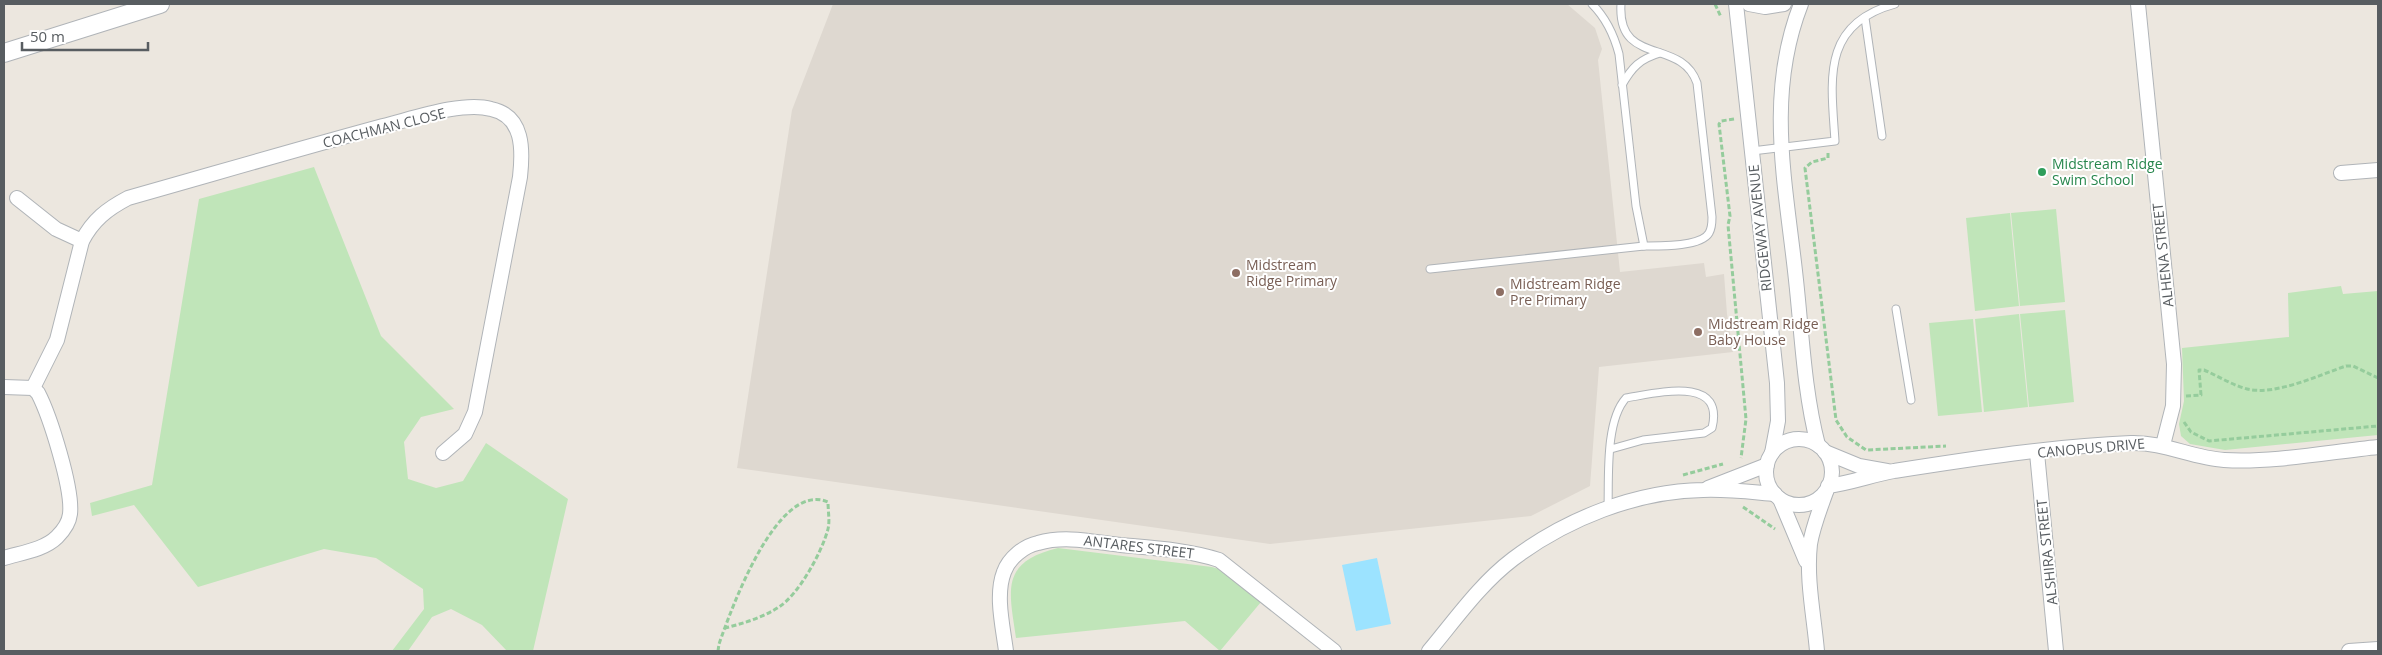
<svg xmlns="http://www.w3.org/2000/svg" width="2382" height="655" font-family="'Open Sans',sans-serif">
<style>
.education{fill:#ded8d0}
.green{fill:#c0e5b9}
.water{fill:#9ce3ff}
.lines{fill:none;stroke-linecap:round;stroke-linejoin:round}
.service-casing{stroke:#b0b4b8;stroke-width:9}
.minor-casing{stroke:#b0b4b8;stroke-width:16}
.tertiary-casing{stroke:#b0b4b8;stroke-width:20}
.path{stroke:#95cc9c;stroke-width:3;stroke-dasharray:5 2.5;stroke-linecap:butt}
.service{stroke:#fff;stroke-width:7}
.minor{stroke:#fff;stroke-width:14}
.tertiary{stroke:#fff;stroke-width:18}
.leisure-dot{fill:#2e9e5b;stroke:#fff;stroke-width:2}
.education-dot{fill:#8d6e63;stroke:#fff;stroke-width:2}
.labels{text-anchor:middle;stroke-width:4;stroke-linejoin:round;paint-order:stroke}
.street-label{font-size:14px;fill:#585d61;stroke:#fff}
.leisure-label{font-size:14px;fill:#27864d;stroke:#fff;text-anchor:start}
.education-label{font-size:14px;fill:#785e54;stroke:#fff;text-anchor:start}
</style>
<rect width="100%" height="100%" fill="#ece7df"/>
<path class="education" d="M833,4H1567L1595,28L1602,49L1598,60L1620,272L1704,263L1706,277L1724,274L1727,314L1733,352L1599,367L1590,486L1531,516L1270,544L737,468L792,110Z"/>
<g class="green">
<path d="M314,167L381,336L454,409L421,417L404,442L408,479L436,488L463,481L486,443L568,499L533,651H507L482,625L451,609L432,617L408,651H392L424,609L423,589L376,558L324,549L198,587L134,505L92,516L90,503L152,485L199,199Z"/>
<path d="M2056,209L2065,302L2020,306L2011,213Z"/>
<path d="M2010,213L2019,306L1975,311L1966,218Z"/>
<path d="M2341,286L2343,294L2378,291V435L2225,450L2190,444L2181,436L2179,424L2184,401L2182,348L2289,337L2288,293Z"/>
<path d="M2065,310L2074,402L2029,407L2020,314Z"/>
<path d="M2019,314L2028,407L1984,412L1975,319Z"/>
<path d="M1973,319L1982,412L1938,416L1929,323Z"/>
<path d="M1058,548L1212,567L1226,571L1261,602L1220,651L1185,621L1016,638C1009,590 1000,562 1058,548Z"/>
</g>
<path class="water" d="M1377,558L1391,624L1356,631L1342,565Z"/>
<g class="lines">
<g class="service-casing">
<g id="service">
<path d="M1592,4C1606,18 1614,35 1619,54L1636,206L1644,246C1659,246 1701,247 1709,233C1712,228 1712,222 1712,217L1697,83C1681,37 1617,67 1621,4"/>
<path d="M1865,18L1882,136"/>
<path d="M1622,85C1632,67 1640,59 1660,53"/>
<path d="M1752,151L1835,141C1831,80 1821,24 1895,4"/>
<path d="M1430,269L1644,246"/>
<path d="M1896,309L1911,400"/>
<path d="M1608,508C1609,478 1605,421 1626,398C1657,393 1725,375 1712,428L1704,433L1643,440L1611,449"/>
</g>
</g>
<g class="minor-casing">
<g id="minor">
<path d="M1736,4L1777,383L1778,421L1772,453"/>
<path d="M1749,4L1765,7L1784,4"/>
<path d="M1801,4C1765,96 1786,185 1796,280C1802,335 1804,391 1818,445"/>
<path d="M2138,4L2174,364L2173,406L2163,445"/>
<path d="M2341,173L2378,170"/>
<path d="M17,198L56,229L82,241"/>
<path d="M4,387L33,388L38,393C50,416 73,489 70,514C69,523 63,531 57,537C44,550 20,553 4,558"/>
<path d="M33,388L57,340L82,241C93,220 107,209 128,198C213,174 298,149 383,126C412,119 462,101 491,109C524,116 523,150 520,177L475,412L465,434L443,453"/>
<circle cx="1799" cy="472" r="33"/>
<path d="M1825,452L1859,466L1887,471"/>
<path d="M2037,453L2056,651"/>
<path d="M1828,486C1851,483 1872,475 1894,471C1971,459 2054,446 2131,443C2164,442 2192,458 2224,460C2273,463 2329,452 2378,447"/>
<path d="M1708,488L1767,465"/>
<path d="M1780,499L1806,561"/>
<path d="M1006,651C1003,627 995,595 1004,572C1009,558 1024,546 1038,543C1065,535 1094,542 1121,545C1154,548 1188,550 1219,560L1334,651"/>
<path d="M1429,651C1455,620 1480,584 1513,559C1566,519 1636,491 1703,490C1727,489 1751,492 1775,494"/>
<path d="M1817,651C1814,616 1806,579 1810,544C1813,526 1820,509 1826,492"/>
<path d="M2349,651L2378,649"/>
</g>
</g>
<g class="tertiary-casing">
<path id="tertiary" d="M4,53L160,4"/>
</g>
<g class="path">
<path d="M1715,4L1721,17"/>
<path d="M1734,119L1721,121L1719,124L1730,216L1728,225L1746,419L1741,458"/>
<path d="M1828,153V158L1812,162L1805,168L1836,420L1847,437L1866,450L1946,446"/>
<path d="M2186,396L2201,395L2199,370H2204C2218,376 2232,385 2247,389C2275,396 2319,375 2346,366H2353L2378,378"/>
<path d="M2184,422L2191,432L2209,441L2378,426"/>
<path d="M1683,475L1723,464"/>
<path d="M1743,507L1775,529"/>
<path d="M718,651L719,644C731,610 777,480 828,502C828,511 830,521 828,529C822,552 799,594 779,607C762,618 744,623 725,628"/>
</g>
<use href="#service" class="service"/>
<use href="#minor" class="minor"/>
<use href="#tertiary" class="tertiary"/>
</g>
<circle class="leisure-dot" cx="2042" cy="172" r="5"/>
<g class="education-dot">
<circle cx="1236" cy="273" r="5"/>
<circle cx="1500" cy="292" r="5"/>
<circle cx="1698" cy="332" r="5"/>
</g>
<g class="labels">
<g class="street-label">
<text transform="translate(384 128) rotate(-14)" y="5">COACHMAN CLOSE</text>
<text transform="translate(1760 228) rotate(-96)" y="5">RIDGEWAY AVENUE</text>
<text transform="translate(2163 255) rotate(-96)" y="5">ALHENA STREET</text>
<text transform="translate(2091 448) rotate(-5)" y="5">CANOPUS DRIVE</text>
<text transform="translate(1139 547) rotate(7)" y="5">ANTARES STREET</text>
<text transform="translate(2047 552) rotate(-96)" y="5">ALSHIRA STREET</text>
</g>
<g class="leisure-label">
<text x="2052" y="169">Midstream Ridge<tspan x="2052" dy="16">Swim School</tspan></text>
</g>
<g class="education-label">
<text x="1246" y="270">Midstream<tspan x="1246" dy="16">Ridge Primary</tspan></text>
<text x="1510" y="289">Midstream Ridge<tspan x="1510" dy="16">Pre Primary</tspan></text>
<text x="1708" y="329">Midstream Ridge<tspan x="1708" dy="16">Baby House</tspan></text>
</g>
</g>
<rect width="2382" height="655" fill="none" stroke="#585d61" stroke-width="10"/>
<path d="M22 42v8h126v-8" fill="none" stroke="#585d61" stroke-width="2.5"/>
<text x="30" y="42" font-size="15" fill="#585d61" stroke="#ffffff" stroke-width="4" paint-order="stroke">50 m</text>
</svg>
